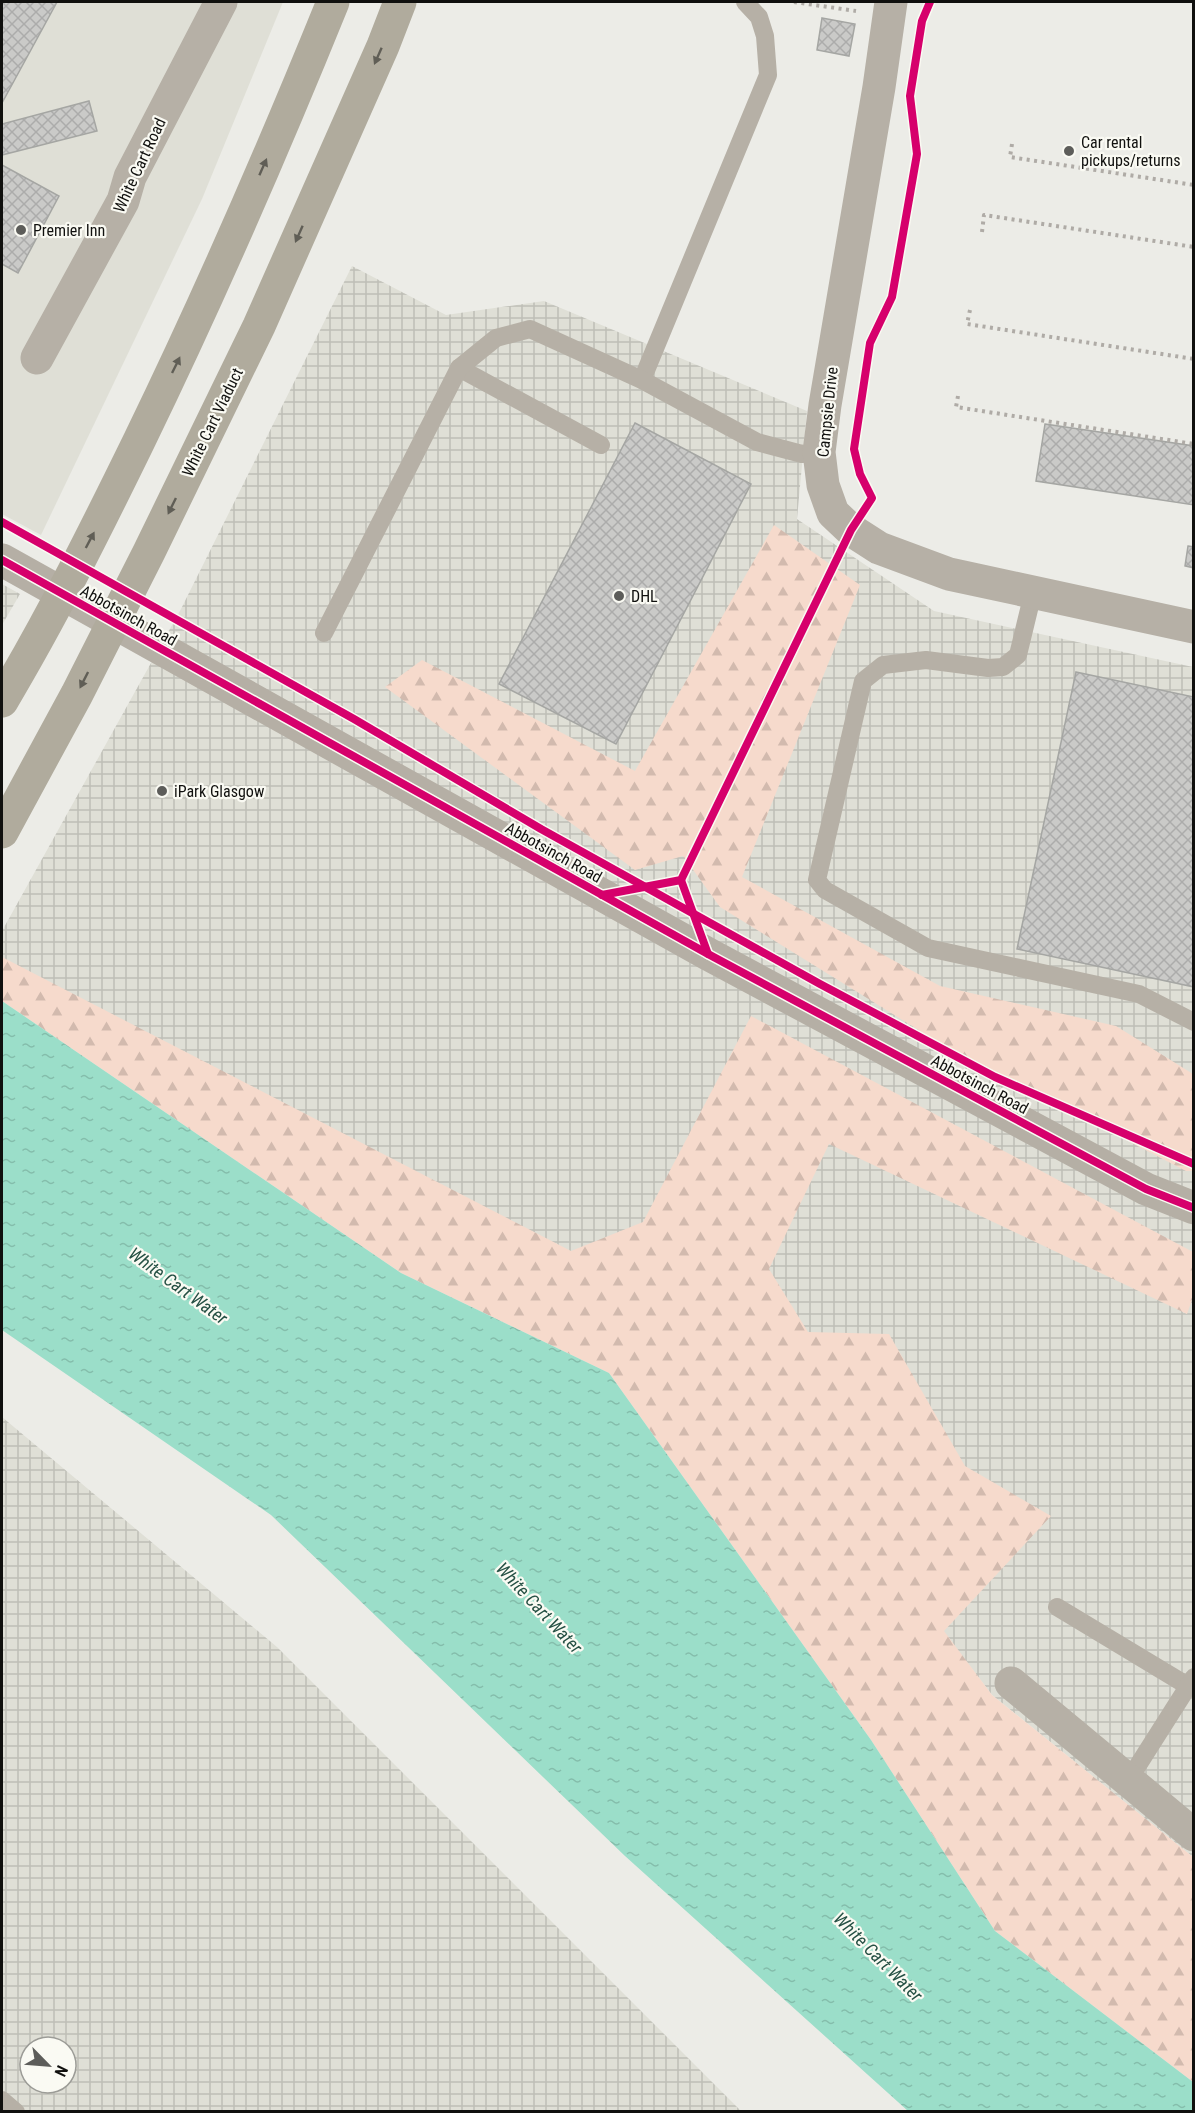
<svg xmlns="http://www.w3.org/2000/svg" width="1195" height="2113" font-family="'Roboto Condensed',sans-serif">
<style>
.built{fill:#dfdfd6}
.industrial{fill:url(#industrial-grid);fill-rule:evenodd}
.forest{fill:url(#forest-firs)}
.water{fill:url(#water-ripples)}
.building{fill:url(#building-cross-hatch);stroke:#a5a6a3;stroke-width:1.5}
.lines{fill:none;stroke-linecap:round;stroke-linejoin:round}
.path{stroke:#afaba6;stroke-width:4;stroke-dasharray:3 4.5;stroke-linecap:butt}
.lane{stroke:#b6b0a6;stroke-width:18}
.street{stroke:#b6b0a6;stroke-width:33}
.secondary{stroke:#b5afa5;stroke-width:33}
.highway-bridge{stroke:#b0ab9d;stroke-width:33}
.cycleway-casing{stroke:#fafaf3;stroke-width:11}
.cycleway{stroke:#d6006c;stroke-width:8}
.oneway{fill:#605e56}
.poi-dot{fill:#5d5d5a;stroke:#fafaf3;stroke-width:2}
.labels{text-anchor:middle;stroke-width:4.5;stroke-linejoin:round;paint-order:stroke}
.poi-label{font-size:16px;fill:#10100e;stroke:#fafaf3;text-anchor:start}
.street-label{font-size:16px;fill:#10100e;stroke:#fafaf3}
.water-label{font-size:18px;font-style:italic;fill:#255044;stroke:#fafaf3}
</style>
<defs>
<pattern id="industrial-grid" width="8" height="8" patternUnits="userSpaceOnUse" patternTransform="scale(1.5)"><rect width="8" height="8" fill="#dfdfd6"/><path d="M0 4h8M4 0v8" fill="none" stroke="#bebeb6"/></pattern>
<pattern id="forest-firs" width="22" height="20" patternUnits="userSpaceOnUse" patternTransform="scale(1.5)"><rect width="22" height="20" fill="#f6dacc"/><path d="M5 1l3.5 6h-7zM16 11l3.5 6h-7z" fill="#d2baae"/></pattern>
<pattern id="water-ripples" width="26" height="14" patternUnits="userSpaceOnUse" patternTransform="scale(1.5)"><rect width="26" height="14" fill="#9bdec9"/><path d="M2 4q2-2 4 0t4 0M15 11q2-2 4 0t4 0" fill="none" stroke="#84bdab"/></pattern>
<pattern id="building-cross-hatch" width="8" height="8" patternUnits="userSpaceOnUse" patternTransform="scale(1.5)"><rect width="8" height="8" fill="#cacac8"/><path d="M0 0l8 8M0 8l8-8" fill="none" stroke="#acacab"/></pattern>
</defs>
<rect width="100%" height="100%" fill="#ecece7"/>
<path class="built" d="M2,2H283L202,199L41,535L2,514Z"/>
<g class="industrial">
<path d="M352,266L446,315L544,301L807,411L797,519L934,611L1193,667V1857L992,1695L943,1631L582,1270L2,965V931L181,609Z"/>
<path d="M2,584L20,594L2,625Z"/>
<path d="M2,1417L277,1647L741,2111H2ZM30,2047H66V2083H30Z"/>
</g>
<g class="forest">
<path d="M774,525L860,585L742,877L940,986L1116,1026L1193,1074V1171H1186L946,1047L720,907L683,856L635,870L385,687L422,660L635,771Z"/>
<path d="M2,957L571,1251L643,1222L751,1016L1193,1252V1297L1187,1314L829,1144L769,1269L808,1332L889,1334L965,1466L1051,1516L944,1631L992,1695L1193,1857V2082L995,1931L871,1740L609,1373L401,1273L2,1001Z"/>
</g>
<path class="water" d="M2,1001L401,1273L609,1373L871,1740L995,1931L1193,2082V2111H908L625,1856L271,1515L2,1330Z"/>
<g class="building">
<path d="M2,2H57L2,103Z"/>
<path d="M822,18L855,24L849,56L817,50Z"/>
<path d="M89,101L97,131L2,155V124Z"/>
<path d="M2,165L59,196L18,273L2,264Z"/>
<path d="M635,423L751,484L616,744L499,684Z"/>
<path d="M1045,424L1194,446V505L1036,481Z"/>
<path d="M1188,546L1194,547V568L1185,566Z"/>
<path d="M1076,672L1194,697V987L1017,949Z"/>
</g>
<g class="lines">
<g class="path">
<path d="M794,2L856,11"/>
<path d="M1012,144L1010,157L1194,185"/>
<path d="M982,232L984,215L1194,247"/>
<path d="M970,310L967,324L1194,359"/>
<path d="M958,396L956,407L1194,444"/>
</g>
<g class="lane">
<path d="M459,368L601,445"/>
<path d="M642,380L768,75L765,36L759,17L745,2"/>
<path d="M1033,593L1018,655L1003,667L988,668L926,660L883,665L863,681L817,880L825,890L928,948L1139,994L1194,1022"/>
<path d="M324,633L459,368L496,338L530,329L642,380L757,442L802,454L819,452"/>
<path d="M1057,1607L1188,1686"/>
<path d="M1128,1781L1194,1677"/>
<path d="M2,2100L16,2112"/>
</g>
<g class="street">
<path d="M891,2L879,87L825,405L819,452L823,485L833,513L851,530L879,548L949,574L1194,627"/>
<path d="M37,358L123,201L130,177L221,2"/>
<path d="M1011,1683L1194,1835"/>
</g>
<path class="secondary" d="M2,560L708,954L1146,1189L1194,1208"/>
<g class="highway-bridge">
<path d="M2,701C52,617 96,529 139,441C209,297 273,150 333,2"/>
<path d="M2,832L77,694L149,552L259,326L383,46L400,2"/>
</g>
<g class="cycleway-casing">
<g id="cycleway">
<path d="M2,522L354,719L541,829L820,984L995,1077L1194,1164"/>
<path d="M2,560L708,954L1146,1189L1194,1208"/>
<path d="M681,880L708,954"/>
<path d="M602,895L681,880L851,530L872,498L860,474L854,449L870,343L892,297L917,154L910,96L922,21L930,2"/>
</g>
</g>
<use href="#cycleway" class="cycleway"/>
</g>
<defs><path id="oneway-solid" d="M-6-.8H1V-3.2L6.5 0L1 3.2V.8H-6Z" transform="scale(1.5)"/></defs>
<g class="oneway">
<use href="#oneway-solid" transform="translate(378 56) rotate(114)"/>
<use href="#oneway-solid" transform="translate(263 167) rotate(-66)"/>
<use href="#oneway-solid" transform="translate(299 234) rotate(114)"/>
<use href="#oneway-solid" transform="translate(176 365) rotate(-64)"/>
<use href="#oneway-solid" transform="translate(172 506) rotate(116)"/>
<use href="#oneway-solid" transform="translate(90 540) rotate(-62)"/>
<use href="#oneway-solid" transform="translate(84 680) rotate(117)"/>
</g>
<g class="poi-dot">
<circle cx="1069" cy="151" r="6"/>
<circle cx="21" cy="230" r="6"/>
<circle cx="619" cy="596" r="6"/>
<circle cx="162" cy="791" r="6"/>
</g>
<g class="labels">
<g class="poi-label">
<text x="1081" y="148">Car rental<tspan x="1081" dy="18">pickups/returns</tspan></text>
<text x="33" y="236">Premier Inn</text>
<text x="631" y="602">DHL</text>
<text x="174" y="797">iPark Glasgow</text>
</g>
<g class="street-label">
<text transform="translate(139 165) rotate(-65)" y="6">White Cart Road</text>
<text transform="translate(827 412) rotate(-84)" y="6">Campsie Drive</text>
<text transform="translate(212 422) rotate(-64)" y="6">White Cart Viaduct</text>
<text transform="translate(129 615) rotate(29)" y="6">Abbotsinch Road</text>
<text transform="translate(554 852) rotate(29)" y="6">Abbotsinch Road</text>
<text transform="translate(980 1084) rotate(28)" y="6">Abbotsinch Road</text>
</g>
<g class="water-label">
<text transform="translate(178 1286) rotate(36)" y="6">White Cart Water</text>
<text transform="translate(539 1608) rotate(47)" y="6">White Cart Water</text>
<text transform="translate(878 1957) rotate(45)" y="6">White Cart Water</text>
</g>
</g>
<rect width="1195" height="2113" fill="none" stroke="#10100e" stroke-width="6"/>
<g transform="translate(48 2065) rotate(115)"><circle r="28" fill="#fafaf3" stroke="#9c9c97" stroke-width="1.5"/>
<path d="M0-4.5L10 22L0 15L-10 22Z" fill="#5d5d5a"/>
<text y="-9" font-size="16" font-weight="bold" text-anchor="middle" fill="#10100e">N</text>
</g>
</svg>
